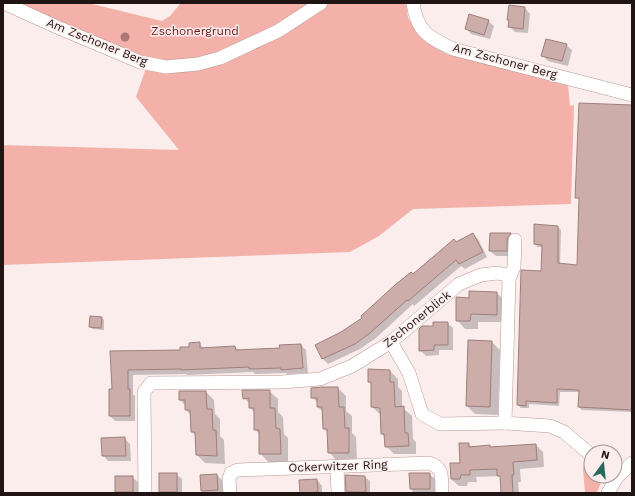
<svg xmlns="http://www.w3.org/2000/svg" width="635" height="496" font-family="'Work Sans',sans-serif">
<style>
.green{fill:#f3b1aa}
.shadow{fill:#0003}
.building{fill:#cdada9;stroke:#9e7f7c}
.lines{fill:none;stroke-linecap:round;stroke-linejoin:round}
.minor-casing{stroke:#b89995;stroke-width:14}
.minor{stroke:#fff;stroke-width:13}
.tree{fill:#ac7777}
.labels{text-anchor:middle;stroke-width:3;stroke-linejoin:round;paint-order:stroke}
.park-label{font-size:12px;fill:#6b1718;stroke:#fbedec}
.street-label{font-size:12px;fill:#201514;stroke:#fbedec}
</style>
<rect width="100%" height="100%" fill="#fbedec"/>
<g class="green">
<path d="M13,3H88L162,21L170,16L181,3H314L274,27L218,55L166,63L149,59Z"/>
<path d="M326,3H406L408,18L416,30L423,38L446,54L568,85L570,106L574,105L571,204L413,209L379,236L350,252L3,265V145L179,150L136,97L146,68L199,69Z"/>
<path d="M590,462L591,463V476H603L597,493H585L583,469L584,465Z"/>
</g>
<g class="shadow">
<path d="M525,8L530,14L528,33L515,32L509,26L510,21L508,19Z"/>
<path d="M488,21L494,26L490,39L471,34L466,28Z"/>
<path d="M566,45L572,50L568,66L548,61L543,56Z"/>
<path d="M632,106V412L582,410L579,407V392H560L559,406L529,404V408H521L518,405L542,272L543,247H538L535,244L558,227L561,230L560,265L578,266L580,200L576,197Z"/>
<path d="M473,234L478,239L487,257L465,269L461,266L414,306L413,304L376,338L360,349L328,364L322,358L341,333L363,318L413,275L456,243Z"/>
<path d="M491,234H510L516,239L512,256H496L490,251Z"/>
<path d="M497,293L505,301V322H478V329H465L457,320L470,299Z"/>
<path d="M102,318L104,320V330L93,329L90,327Z"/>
<path d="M447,323L453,328V350H439V355L426,356L420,350L434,327Z"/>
<path d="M469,341L492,342L500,350L498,415L475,414L467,406Z"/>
<path d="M199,343L204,349L235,347L239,351L281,349L301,345L306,350L308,373L287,374L286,373L255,374L253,372L187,375L186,374L133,375V394L135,396V421H115L110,416L113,390L111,352L181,350Z"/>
<path d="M390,371L398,379V387L402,391V407L412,416L413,439L416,442V454H394L386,446L385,437L382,434L381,415L372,407V385L369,382Z"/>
<path d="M338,388L346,396V411L352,416V433L356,437L357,461H337L329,452L328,433L324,429L323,412L318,407V403L312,397Z"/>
<path d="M269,391L278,399V412L283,417L284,434L288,438V462H268L260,453V434L255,430V413L250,408V404L244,398Z"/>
<path d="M206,392L214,400L215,414L220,419V436L224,440L225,464L205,463L197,455L196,436L192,432L191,415L186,410V406L180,400Z"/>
<path d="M124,438L130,444L131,461H108L103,455Z"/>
<path d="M468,444L472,447L490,446L491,448L536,445L543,452L544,467L520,469L521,482H518L519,493H502L501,479L499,476L476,477L477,482H468L467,486H459L451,479L461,464Z"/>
<path d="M176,474L182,479V493H161L160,492Z"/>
<path d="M429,474L435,479V493H413L411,488Z"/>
<path d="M217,475L222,480L223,493H204L202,491L201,476Z"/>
<path d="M346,476L365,477L370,481V493H347Z"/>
<path d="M132,477L138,482V493H117L116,492Z"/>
<path d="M317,480L322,486V493L301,492Z"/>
</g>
<g class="building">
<path d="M509,5L525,7L523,29L508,27L509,20H507Z"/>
<path d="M469,14L489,20L484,35L465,29Z"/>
<path d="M546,39L567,44L562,61L541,56Z"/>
<path d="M579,103L632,105V410L578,407L579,390L557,389V403L526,401V406L517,405L521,270L541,271L542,245L534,244V224L558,226V263L577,265L579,198H575Z"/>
<path d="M473,233L483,252L459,264L456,260L408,301L407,300L370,333L355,344L322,359L315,345L341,332L362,318L361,316L395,285L411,272L413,274L454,239L456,242Z"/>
<path d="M490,233H511L507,239V251H489Z"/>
<path d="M469,291L497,292V315L471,314L470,321H456V297L469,298Z"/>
<path d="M90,316L102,317L101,328L89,327Z"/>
<path d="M433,322H448V345H434V350L419,351V329L422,326H433Z"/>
<path d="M468,340L492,341L490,407L466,406Z"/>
<path d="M200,342V348L235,346L236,350L280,348L279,345L301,344L303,368L281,370V368L249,369V367L181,370V369L128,370V389H130V416H109V389H112L110,351L180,350V347H189V343Z"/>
<path d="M368,369L390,370V382H394L395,407L404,406L405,433H408L409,446L385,447L384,434H381L380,408L371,407V382H368Z"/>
<path d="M321,387H338L339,407H344L345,428H349V453H328L327,429H323L322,407H317V398H311V388Z"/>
<path d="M242,390H270V408H275L276,428L280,429L281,454H259V430H254V408H249V398L243,399Z"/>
<path d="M179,391H206L207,409H212L213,430H216L217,456L196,455L195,432H191L190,410H185V400H179Z"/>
<path d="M125,437L126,456H102L101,438Z"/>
<path d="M459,443H469V447L490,445V447L536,444L537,460L513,462L514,475H512L513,493H501L500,476H497V469L470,470V475H461L460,479H451L450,463H460Z"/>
<rect x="159" y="473" width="18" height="19"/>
<path d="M409,473H430V489H410Z"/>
<path d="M217,474L218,490L201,491L200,475Z"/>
<path d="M345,475L365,476L366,492H346Z"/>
<rect x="115" y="476" width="18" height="16"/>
<path d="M317,479L318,492L300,493L299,480Z"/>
</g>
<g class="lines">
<g class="minor-casing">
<g id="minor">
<path d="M4,3L57,27L140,62L166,67L198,64L220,58L278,31L321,3"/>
<path d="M413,3C417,32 428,37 453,49L632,95"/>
<path d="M509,279L514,267L515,240"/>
<path d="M391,342L409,373L422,414L440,424L505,423"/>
<path d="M337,467L338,493"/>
<path d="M145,493L144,392L151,383L282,382L320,379L352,366L391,342L459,284L481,275L497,273L507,275L509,279L505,423L550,426L564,432L591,455"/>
<path d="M230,493L229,479L231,473L238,470L429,463C445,468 441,479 442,493"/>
<path d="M608,493L617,477L632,463"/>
</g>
</g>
<use href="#minor" class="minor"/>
</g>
<circle class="tree" cx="125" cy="37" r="4.5"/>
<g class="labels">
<g class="park-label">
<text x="195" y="35">Zschonergrund</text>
</g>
<g class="street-label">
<text transform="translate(97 42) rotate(22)" y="4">Am Zschoner Berg</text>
<text transform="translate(505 61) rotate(15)" y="4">Am Zschoner Berg</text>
<text transform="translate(417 319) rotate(-39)" y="4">Zschonerblick</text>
<text transform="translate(338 466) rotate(-2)" y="4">Ockerwitzer Ring</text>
</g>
</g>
<rect width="635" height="496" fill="none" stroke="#201514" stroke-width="8"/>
<g transform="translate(603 464) rotate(15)"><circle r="19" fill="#fbedec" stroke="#a39796"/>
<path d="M0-3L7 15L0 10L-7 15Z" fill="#26695a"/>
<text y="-6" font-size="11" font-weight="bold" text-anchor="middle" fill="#201514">N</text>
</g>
</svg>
